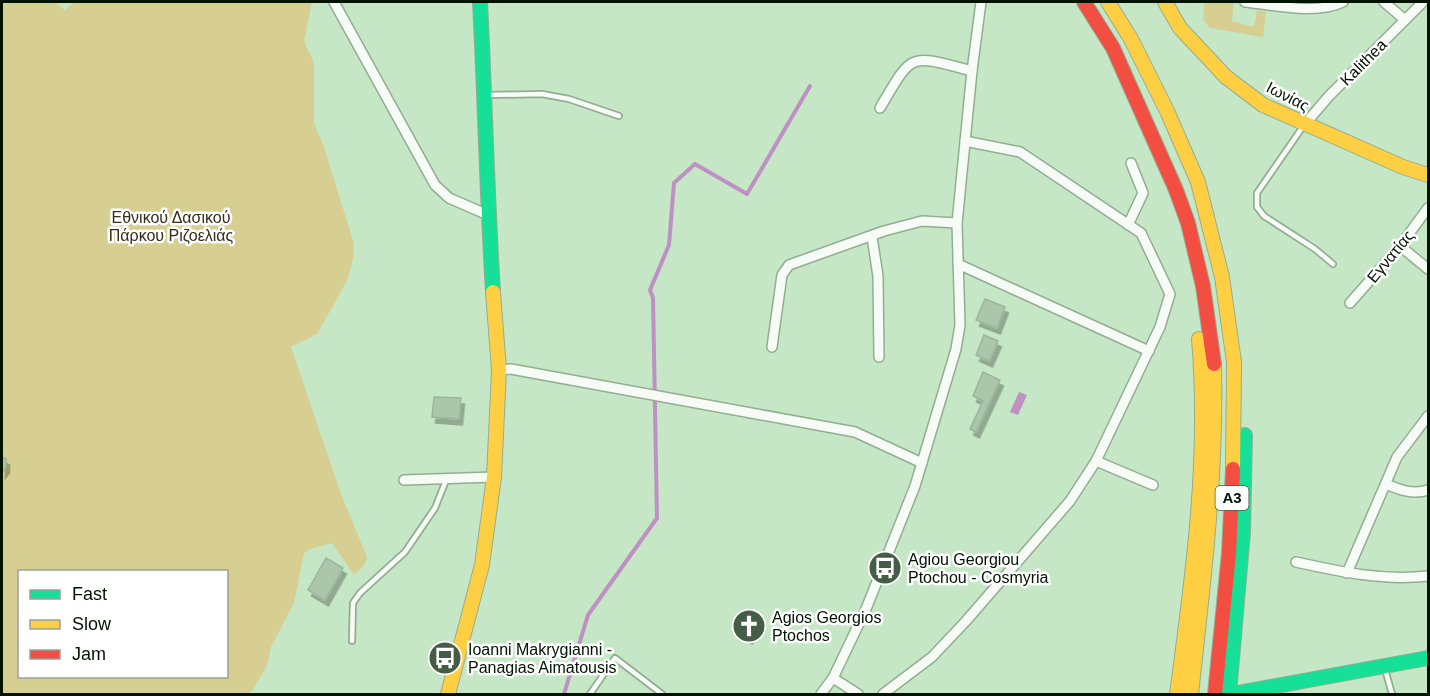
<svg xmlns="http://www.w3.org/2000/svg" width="1430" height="696" font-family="Helvetica,sans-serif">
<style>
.green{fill:#d7cf91;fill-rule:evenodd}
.water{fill:#bf90c4}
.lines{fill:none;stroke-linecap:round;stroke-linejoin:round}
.stream{stroke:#bf90c4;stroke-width:4}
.building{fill:#abc6ab;stroke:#9cb69c;stroke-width:1.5;filter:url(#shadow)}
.lane-casing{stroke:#93ad93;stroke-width:8}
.street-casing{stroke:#93ad93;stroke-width:12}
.fast-casing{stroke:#93ad93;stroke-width:16}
.slow-casing{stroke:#93ad93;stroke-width:16}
.jam-casing{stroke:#93ad93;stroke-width:16}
.lane{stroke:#f6fbf6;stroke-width:4.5}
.street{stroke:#f6fbf6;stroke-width:9}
.fast{stroke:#16e098;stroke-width:14}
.slow{stroke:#ffcf43;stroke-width:14}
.jam{stroke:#f24e42;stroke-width:14}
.labels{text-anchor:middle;stroke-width:5;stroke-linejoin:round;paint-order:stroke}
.shield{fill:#fff;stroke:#4c5a4d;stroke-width:1.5}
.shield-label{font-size:15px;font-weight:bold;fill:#001301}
.street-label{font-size:16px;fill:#001301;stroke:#fff}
.park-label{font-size:16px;fill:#372d18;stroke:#fff}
.poi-label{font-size:16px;fill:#001301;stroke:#fff;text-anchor:start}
</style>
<defs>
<filter id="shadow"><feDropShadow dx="3.5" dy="6" stdDeviation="0" flood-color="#0004"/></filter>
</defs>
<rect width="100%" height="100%" fill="#c5e7c5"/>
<g class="green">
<path d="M2,2H55L65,10L74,2H312L304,41L314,63V123L324,147L354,244L353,259L348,279L317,334L291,347L341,494L367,557L365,564L354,575L332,543L313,548L304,553L294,603L271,647L267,666L250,694H2ZM20,572H226V676H20Z"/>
<path d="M1204,2H1234L1232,21L1254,27L1257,10L1266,12L1263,37L1210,28L1203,19Z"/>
</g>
<path class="water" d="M1019,392L1027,395L1018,415L1010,412Z"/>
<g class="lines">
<path class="stream" d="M564,694L588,615L657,518L653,298L650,290L669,245L674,183L695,164L747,194L810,86"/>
</g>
<g class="building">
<path d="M985,299L1005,307L997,328L976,320Z"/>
<path d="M984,335L998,341L989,361L976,355Z"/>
<path d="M983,372L1000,380L976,432L970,429L983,401L973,396Z"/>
<path d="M434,397L461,398L459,419L432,417Z"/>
<path d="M2,457L6,459V467L2,472Z"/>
<path d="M326,558L343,568L325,600L308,590Z"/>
<path d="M748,614L760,621L749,638L737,631Z"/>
</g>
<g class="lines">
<g class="lane-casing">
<g id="lane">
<path d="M488,95L542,94L569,99L619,116"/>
<path d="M1304,125L1257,193V207L1264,216L1315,249L1333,264"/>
<path d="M352,641L353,603L360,593L405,552L435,508L447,478"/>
<path d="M1385,669L1392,694"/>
<path d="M590,694L615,658L662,694"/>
</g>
</g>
<g class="street-casing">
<g id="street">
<path d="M334,2L435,185L449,198L488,215"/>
<path d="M1245,2C1274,5 1317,15 1343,2"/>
<path d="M1384,2L1405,20"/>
<path d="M880,108C913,52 908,54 972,71"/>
<path d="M1305,124L1329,96L1423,2"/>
<path d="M1128,225L1143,193L1131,163"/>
<path d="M872,237L878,276L879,357"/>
<path d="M1400,246L1428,269"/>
<path d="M958,264L1149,351"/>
<path d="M1350,303L1400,246L1428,208"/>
<path d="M772,347L782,275L789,265L884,231L922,221L957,223"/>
<path d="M499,370L511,369L855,432L922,463"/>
<path d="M1096,461L1153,485"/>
<path d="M404,480L494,477"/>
<path d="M1386,484C1400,490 1413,495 1428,490"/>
<path d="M1296,562C1341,572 1383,581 1428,576"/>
<path d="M1347,573L1397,457L1428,416"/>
<path d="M833,678L858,694"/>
<path d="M821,694L833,678L866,609L915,486L956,349L960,325L957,223L972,71L981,2"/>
<path d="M883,694L932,657L966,621L1070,501L1096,461L1160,327L1170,294L1141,233L1020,152L965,141"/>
</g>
</g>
<g class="fast-casing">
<g id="fast">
<path d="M480,2C485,99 487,195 493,292"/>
<path d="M1229,694L1243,532L1245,435"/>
<path d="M1232,694L1428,658"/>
</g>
</g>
<g class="slow-casing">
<g id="slow">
<path d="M1108,2L1131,39L1167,111L1198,182L1222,277L1234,362L1233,469"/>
<path d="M1165,2L1180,28L1226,77L1263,105L1403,167L1428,175"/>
<path d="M448,694L482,565L494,477L499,370L493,292"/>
<path d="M1177,694C1193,575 1209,460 1199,339"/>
<path d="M1191,694C1203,584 1217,475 1214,364"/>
</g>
</g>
<g class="jam-casing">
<g id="jam">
<path d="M1084,2L1113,48L1176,190L1188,223L1203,286L1214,364"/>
<path d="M1215,694L1229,553L1233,469"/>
</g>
</g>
<use href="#lane" class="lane"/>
<use href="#street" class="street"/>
<use href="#fast" class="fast"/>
<use href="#slow" class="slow"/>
<use href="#jam" class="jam"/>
</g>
<defs>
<g id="bus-disc" transform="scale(1.725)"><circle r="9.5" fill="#455d46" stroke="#fff"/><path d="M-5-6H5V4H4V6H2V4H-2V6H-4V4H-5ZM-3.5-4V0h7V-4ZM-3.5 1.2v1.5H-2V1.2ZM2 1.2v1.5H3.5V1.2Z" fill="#fff"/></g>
<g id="church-disc" transform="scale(1.725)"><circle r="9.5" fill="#455d46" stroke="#fff"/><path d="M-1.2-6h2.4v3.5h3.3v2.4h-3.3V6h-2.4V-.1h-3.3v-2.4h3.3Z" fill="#fff"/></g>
</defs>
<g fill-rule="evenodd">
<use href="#bus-disc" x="885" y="568"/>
<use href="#church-disc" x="749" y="626"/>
<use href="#bus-disc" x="445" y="658"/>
</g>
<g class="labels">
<rect class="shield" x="1215.5" y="486" width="33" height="24" rx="4.5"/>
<g class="shield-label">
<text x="1232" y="503">A3</text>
</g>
<g class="street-label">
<text transform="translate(1363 62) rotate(-45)" y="6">Kalithea</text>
<text transform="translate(1288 96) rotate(27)" y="6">Ιωνίας</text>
<text transform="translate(1390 256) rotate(-50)" y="6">Εγνατίας</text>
</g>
<g class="park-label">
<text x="171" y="223">Εθνικού Δασικού<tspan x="171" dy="18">Πάρκου Ριζοελιάς</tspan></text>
</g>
<g class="poi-label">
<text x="908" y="565">Agiou Georgiou<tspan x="908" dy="18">Ptochou - Cosmyria</tspan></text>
<text x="772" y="623">Agios Georgios<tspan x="772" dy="18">Ptochos</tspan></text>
<text x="468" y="655">Ioanni Makrygianni -<tspan x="468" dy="18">Panagias Aimatousis</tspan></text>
</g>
</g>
<rect width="1430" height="696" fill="none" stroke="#001301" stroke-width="6"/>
<rect x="18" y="570" width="210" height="108" fill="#ffffff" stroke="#99a199" stroke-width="1.5"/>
<rect x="30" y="590" width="30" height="9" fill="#16e098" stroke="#99a199" stroke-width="1.5"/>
<text x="72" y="600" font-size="18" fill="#001301">Fast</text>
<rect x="30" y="620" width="30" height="9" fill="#ffcf43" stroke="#99a199" stroke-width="1.5"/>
<text x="72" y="630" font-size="18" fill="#001301">Slow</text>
<rect x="30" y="650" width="30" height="9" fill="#f24e42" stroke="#99a199" stroke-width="1.5"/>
<text x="72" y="660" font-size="18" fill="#001301">Jam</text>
</svg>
